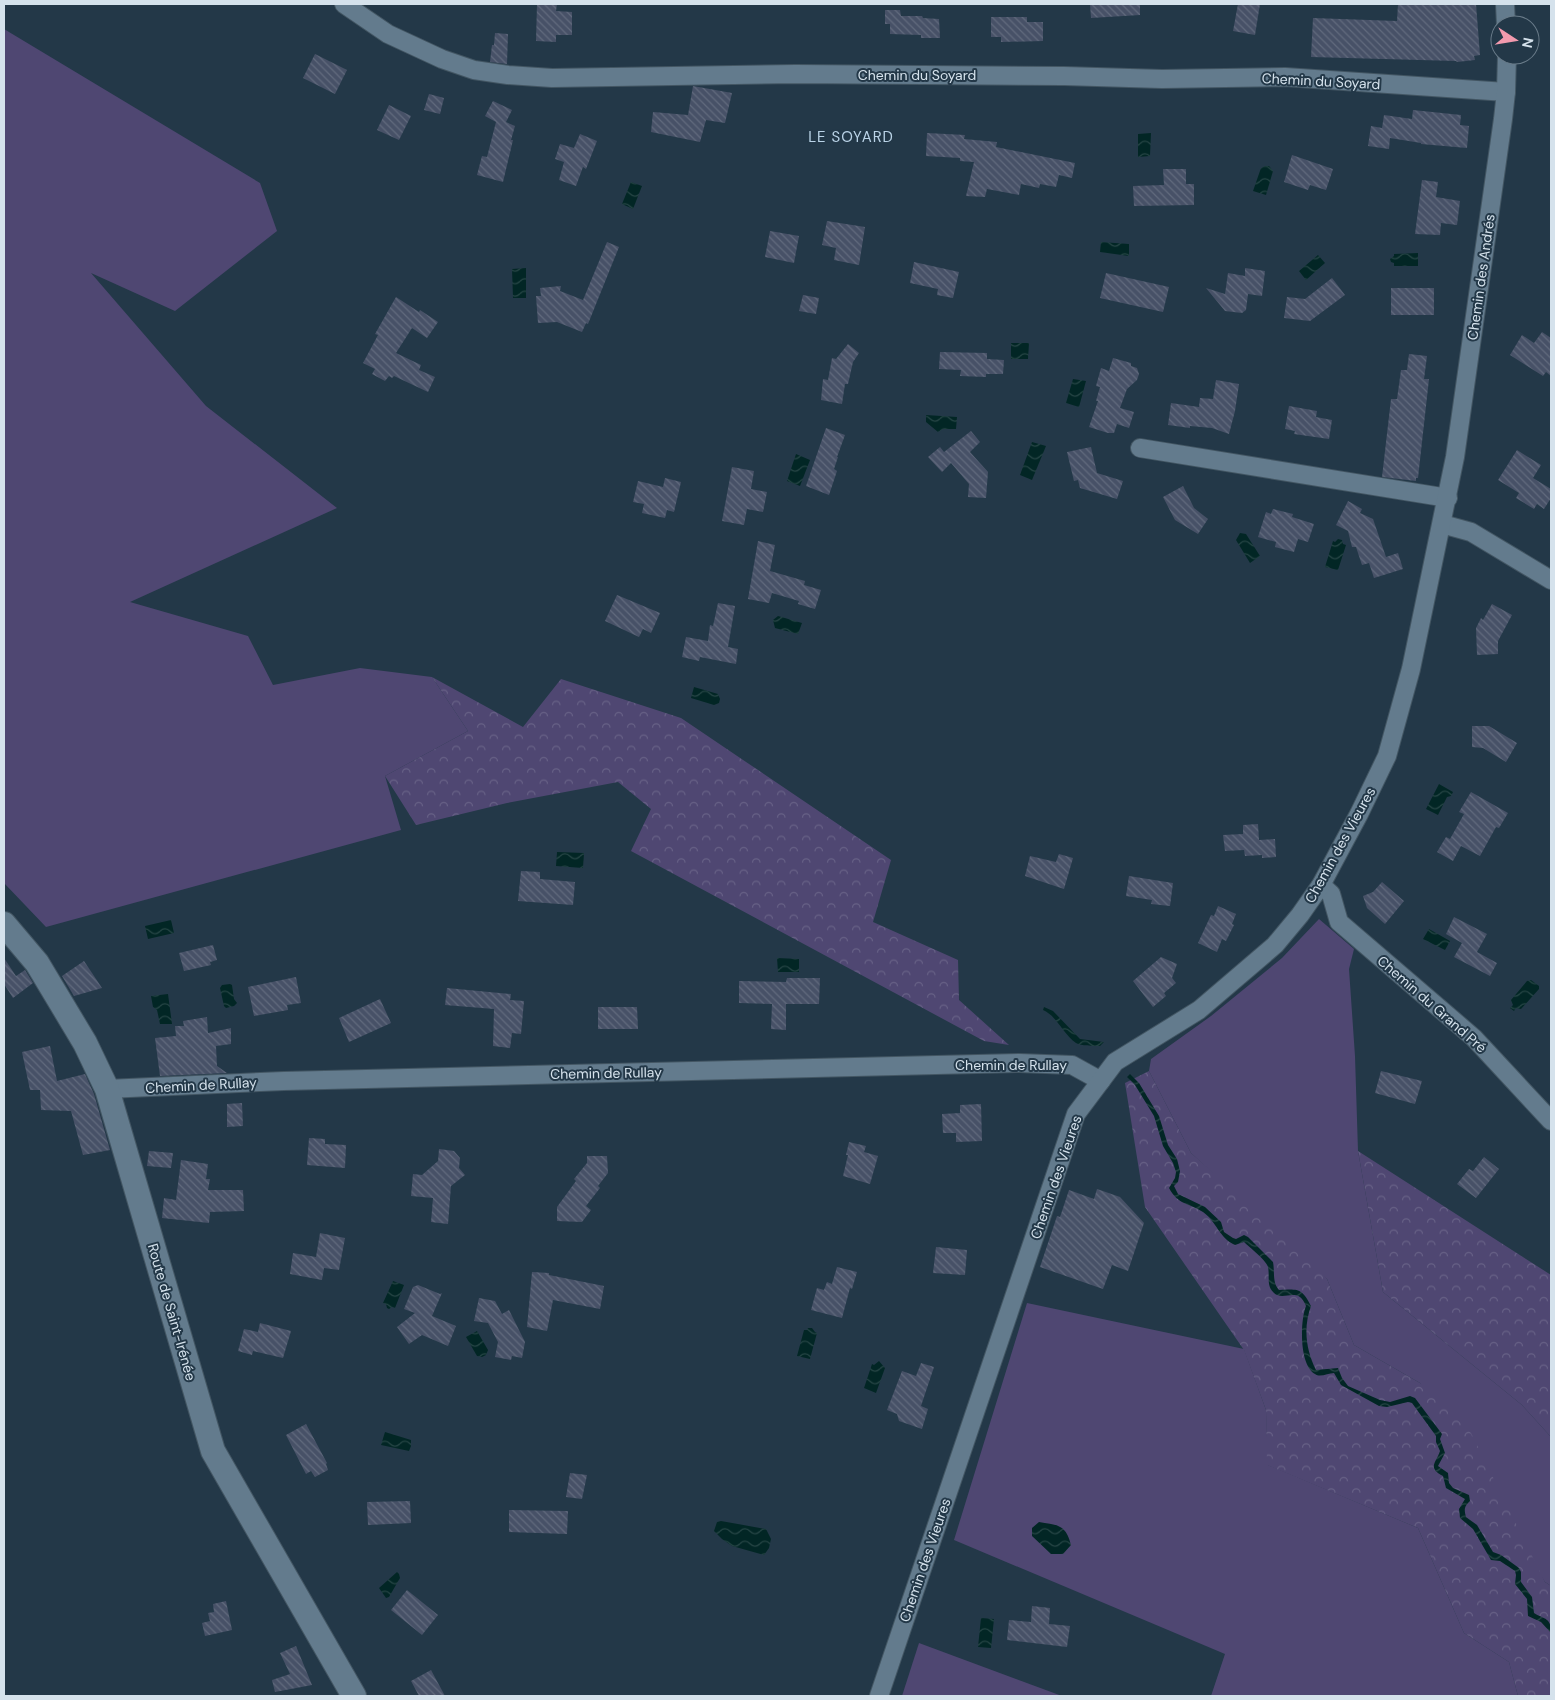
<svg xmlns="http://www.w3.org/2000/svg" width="1555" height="1700" font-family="'DM Sans',sans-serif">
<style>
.grass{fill:#4f4772}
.forest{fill:url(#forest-crowns)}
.water{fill:url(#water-waves)}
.building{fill:url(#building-back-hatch)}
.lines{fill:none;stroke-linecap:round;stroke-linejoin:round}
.street-casing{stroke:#435663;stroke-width:20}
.secondary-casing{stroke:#435663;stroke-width:26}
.street{stroke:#637b8d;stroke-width:18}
.secondary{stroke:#637b8d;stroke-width:24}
.labels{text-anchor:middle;stroke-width:4;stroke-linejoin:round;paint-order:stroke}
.street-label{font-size:14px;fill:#d5e2ec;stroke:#233848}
.neighbourhood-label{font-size:15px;letter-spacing:1px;fill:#bad3e7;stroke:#233848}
</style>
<defs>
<pattern id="forest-crowns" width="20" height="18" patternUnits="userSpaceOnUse" patternTransform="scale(1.25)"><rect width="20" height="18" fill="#4f4772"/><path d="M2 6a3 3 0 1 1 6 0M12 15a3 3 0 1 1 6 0" fill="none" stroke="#676186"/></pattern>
<pattern id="water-waves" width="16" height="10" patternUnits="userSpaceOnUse" patternTransform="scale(1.25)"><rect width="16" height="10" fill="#022625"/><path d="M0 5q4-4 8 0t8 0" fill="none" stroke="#264545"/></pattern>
<pattern id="building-back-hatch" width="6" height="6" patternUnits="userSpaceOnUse" patternTransform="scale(1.25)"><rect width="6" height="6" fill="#475167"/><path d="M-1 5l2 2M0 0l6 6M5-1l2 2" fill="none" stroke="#616a7d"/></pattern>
</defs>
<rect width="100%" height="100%" fill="#233848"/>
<g class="grass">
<path d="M4,29L260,183L277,231L175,311L91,273L206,406L337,508L130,602L248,636L273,685L360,668L432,677L468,731L385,776L401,830L46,927L4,883Z"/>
<path d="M1319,919L1354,949L1349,969L1355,1056L1358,1151L1383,1292L1522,1405L1551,1437V1586L1545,1582L1420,1383L1354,1345L1327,1279L1191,1153L1149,1071L1151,1059L1211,1016L1282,958Z"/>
<path d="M1027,1303L1244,1349L1266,1410L1268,1465L1418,1528L1464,1633L1509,1662L1518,1696H1211L1225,1654L954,1540Z"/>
<path d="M919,1643L1062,1696H902Z"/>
</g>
<g class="forest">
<path d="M432,677L523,727L561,679L681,718L891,860L873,922L958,960L959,1000L1009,1045L984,1041L631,851L651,809L618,782L507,803L416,825L385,776L468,731Z"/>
<path d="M1149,1071L1191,1153L1310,1258L1327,1279L1354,1345L1420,1383L1471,1433L1545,1582L1551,1586V1696H1518L1509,1662L1464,1633L1418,1528L1267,1465L1266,1410L1244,1350L1145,1207L1125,1083Z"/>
<path d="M1358,1151L1551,1275V1437L1522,1405L1383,1292Z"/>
</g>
<g class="water">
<path d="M1151,133L1150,156L1138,157V134Z"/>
<path d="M1265,166H1269L1273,171L1266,195L1253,191L1261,168Z"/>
<path d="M631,182L642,186L633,209L622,204Z"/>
<path d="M1101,242L1129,244V256L1100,252Z"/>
<path d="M1418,253V266H1394V263L1391,262L1390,259L1394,256V254Z"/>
<path d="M1318,255L1325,263L1306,280L1299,271Z"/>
<path d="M526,268V298H513L512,269Z"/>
<path d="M1011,343H1029L1028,359H1011Z"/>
<path d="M1073,379L1086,381L1079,407L1066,403Z"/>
<path d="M926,415L957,417L956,429H943L938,432L926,422Z"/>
<path d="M1032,442L1046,446L1032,480L1020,475Z"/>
<path d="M796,454L810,460L800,486L787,481Z"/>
<path d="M1240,533L1246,534L1260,556L1250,563L1236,540Z"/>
<path d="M1338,539L1342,540L1343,544L1346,545L1338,570L1325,567L1333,541L1335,542Z"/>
<path d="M778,616L802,623L798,634L775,628L773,620Z"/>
<path d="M694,687L718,694L720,699L719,703L714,705L691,698Z"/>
<path d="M1439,784L1453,792L1451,796L1447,797L1438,815L1426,809Z"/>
<path d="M557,852L584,853L583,868L556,866Z"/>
<path d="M171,920L174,933L148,939L145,926Z"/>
<path d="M1429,929L1450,941L1445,950L1423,939Z"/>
<path d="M777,958L799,959V972H778Z"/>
<path d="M1531,980L1539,986V989L1521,1009L1516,1008L1514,1011L1510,1008L1513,1005L1511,1000L1527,981Z"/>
<path d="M230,984L232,985L234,999L237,1003L234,1006L226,1008L224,1006L220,988L222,985Z"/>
<path d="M168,994L172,1024H160L157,1010L153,1007L151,996Z"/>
<path d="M1044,1007L1053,1011L1080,1039L1104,1042L1100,1046C1093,1046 1081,1046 1076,1043C1063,1034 1057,1016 1043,1010Z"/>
<path d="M1130,1074L1139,1083L1159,1116L1168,1145L1177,1159L1180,1171L1178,1182L1174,1186L1178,1194L1205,1207L1221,1222L1224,1232L1233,1238L1236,1239L1244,1235L1248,1237L1273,1262C1275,1273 1272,1282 1279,1290C1298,1289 1302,1288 1311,1306C1303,1328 1306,1350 1316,1370L1338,1368L1342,1378L1348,1386L1380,1400L1390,1402L1410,1396L1415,1398L1442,1434L1440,1439L1445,1453L1438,1466L1448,1473L1449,1483L1453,1488L1469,1495L1470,1501C1464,1507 1464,1509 1466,1517L1477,1525L1493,1552L1501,1555L1519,1568L1521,1572V1582L1532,1597L1534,1613C1545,1620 1551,1617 1551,1633L1541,1622L1528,1616L1527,1599L1515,1584L1516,1575L1515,1571L1500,1561L1491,1560L1473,1529L1460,1518L1459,1509L1465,1499L1446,1488L1443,1476C1427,1468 1436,1463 1440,1451L1436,1442V1436L1412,1403L1408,1402L1387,1407L1379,1406L1341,1385L1334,1373C1328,1373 1320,1378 1315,1374C1299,1365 1300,1321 1306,1306C1298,1285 1284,1302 1274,1293C1266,1286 1270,1276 1268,1267C1266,1260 1249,1247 1244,1242L1235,1245C1219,1238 1217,1222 1203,1212C1189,1203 1178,1205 1169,1188L1175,1178L1176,1172L1173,1163L1163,1146L1154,1116L1135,1085L1127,1077Z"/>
<path d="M393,1281L404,1285L395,1308L392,1307L389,1309L387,1308L386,1304L383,1303Z"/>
<path d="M808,1328H812L815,1332L817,1333L810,1359L797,1356L804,1330H807Z"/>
<path d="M477,1331L488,1350L486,1355L482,1357L477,1356L466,1337Z"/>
<path d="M879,1361L885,1368L876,1393L864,1388L872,1364L874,1365Z"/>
<path d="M385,1432L411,1440V1446L409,1451L381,1445Z"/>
<path d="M721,1521L766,1529L771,1539L769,1548L764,1555L732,1546L722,1539L714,1531L717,1522Z"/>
<path d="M1039,1522C1057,1525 1066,1524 1071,1545L1063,1554H1051L1032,1536V1528Z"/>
<path d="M397,1572L399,1574L400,1578L389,1597L386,1598L379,1588Z"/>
<path d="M981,1618L994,1619L991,1648L978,1647Z"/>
</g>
<g class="building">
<path d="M537,4H557L556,11L572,12V35H556V42L536,41Z"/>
<path d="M1090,4H1140V15L1091,18Z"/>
<path d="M1238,4H1260L1255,35L1233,31Z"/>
<path d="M1398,4H1476L1480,55L1474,56L1475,60L1457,62L1456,61L1311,57L1313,18L1397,21Z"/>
<path d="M885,10H900L901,16H922L923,18L939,19L940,38H921V35L890,34V24H885Z"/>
<path d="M991,17H1027V22H1043V41L1001,42V37H991Z"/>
<path d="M495,33L508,34L507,64L490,62L492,45H494Z"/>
<path d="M315,54L347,70L335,94L303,78Z"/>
<path d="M693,86L732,93L725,123L706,120L700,142L651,132L653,112L688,115Z"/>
<path d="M429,94L444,98L440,114L424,110Z"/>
<path d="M493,101L512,110L506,122L515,126L511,140H513L503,182L477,175L482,156L487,157L496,122L485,116Z"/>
<path d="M389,105L411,116L399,140L377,130Z"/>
<path d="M1413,110L1461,115L1460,125L1469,126L1467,148L1421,144V143L1390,138L1389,149L1368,146L1371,126L1382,128L1384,115L1412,119Z"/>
<path d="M927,133L965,135L964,139L997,142L996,147L1075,163L1072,178L1059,175L1056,187L1040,184L1039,188L1021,184L1019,195L987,189L985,197L966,196L974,162L960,161V158L926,156Z"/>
<path d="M580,134L597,141L586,169L583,167L576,186L559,180L564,162L555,159L560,144L574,148Z"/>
<path d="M1292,155L1333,169L1326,190L1310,185L1308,190L1284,182Z"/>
<path d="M1163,169H1186V184H1194V205L1134,206L1133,186L1164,185Z"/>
<path d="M1422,180L1438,182L1436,197L1460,201L1457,225L1441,223L1440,235L1415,234Z"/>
<path d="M827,221L865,227L859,265L834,260L836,248L822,245Z"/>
<path d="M770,231L799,236L794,263L765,257Z"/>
<path d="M607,242L619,247L588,324L586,323L582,332L557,322L538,323L536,296H541L540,288L561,286L560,291L583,300Z"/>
<path d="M914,262L959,272L953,298L937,295L938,289L910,283Z"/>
<path d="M1245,268L1265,271L1262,296L1248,294L1246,310L1242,313L1225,311L1206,288L1225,294L1228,273L1245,276Z"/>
<path d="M1106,273L1169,287L1163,312L1100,298Z"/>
<path d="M1332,278L1345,295L1310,321L1284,318L1287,297L1305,299Z"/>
<rect x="1391" y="288" width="43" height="27"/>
<path d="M803,295L819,298L816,314L799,311Z"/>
<path d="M396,297L419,312L420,310L438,322L427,338L412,328L396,353L421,365L419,370L435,377L428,392L394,376L392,378L389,376L385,381L372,374L375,369L363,363L378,335L375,334Z"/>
<path d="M1542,332L1551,338V376L1546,372L1543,376L1510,355L1522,335L1534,343Z"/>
<path d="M848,344L859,353L853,362L848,384H845L842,404L821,400L823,379L828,380L832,358L836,359Z"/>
<path d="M940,352L987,353V359L1004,360L1003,374H986V377L960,376L961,370L939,369Z"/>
<path d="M1409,354L1427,356L1424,379H1429L1418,478H1416V481L1382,477L1391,399H1397L1401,370H1407Z"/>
<path d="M1113,358L1131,363V366L1137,368L1139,374L1137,380L1127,389L1120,408L1134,412L1129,428L1117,424L1114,433H1108L1089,427L1098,401H1096L1100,387L1096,386L1101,368L1109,371Z"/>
<path d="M1216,380L1239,384L1235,411L1229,434L1212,428L1190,426V428L1168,425L1171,403L1199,407L1200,398L1213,399Z"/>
<path d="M1289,406L1317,411L1316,417L1332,420L1329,439L1294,434L1295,431L1285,429Z"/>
<path d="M826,428L845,435L837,457H838L834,469L837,471L829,495L806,486Z"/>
<path d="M971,431L980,442L970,452L988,472L986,498L968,497L969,484L951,463L942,472L928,457L940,447L944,452Z"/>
<path d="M1091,447L1097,473L1123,481L1117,499L1080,488L1078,480L1074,481L1067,452Z"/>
<path d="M1517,450L1541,465L1533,478L1551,489V498L1544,509L1537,504L1534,509L1516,498L1519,493L1498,480Z"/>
<path d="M732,467L754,471L751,489L767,492L763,512L747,509L744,525L722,521Z"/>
<path d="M665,478L681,482L674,512L667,510L665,518L642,513L644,504L633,502L638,481L663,487Z"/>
<path d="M1183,486L1194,508L1208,519L1198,534L1175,520L1163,497Z"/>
<path d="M1348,501L1362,509L1360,513L1373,519L1386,557L1398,553L1403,569L1374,578L1369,563L1362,565L1356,547H1352L1348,531L1336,525Z"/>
<path d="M1273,509L1293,514L1292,517L1314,524L1308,542L1298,539L1294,552L1275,547L1276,542L1258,537L1266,512L1271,514Z"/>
<path d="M758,541L775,545L770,571L805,581L804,585L821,590L815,609L798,604L799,601L772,593L769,603L748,599Z"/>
<path d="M617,595L660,613L651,633L643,629L639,637L605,621Z"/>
<path d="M718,603L735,606L728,647L738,649L736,664L700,657L699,661L682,657L686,637L708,641L710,625L713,626Z"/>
<path d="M1492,604L1512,615L1498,641V654L1477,655L1476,628L1481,618L1483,620Z"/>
<path d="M1472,726H1489L1517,743L1506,762L1483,748L1472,747Z"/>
<path d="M1471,792L1508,813L1499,828L1496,827L1480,856L1461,846L1453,861L1437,852L1446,837L1450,839L1464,814L1459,812Z"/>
<path d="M1258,824L1259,840L1275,839L1276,857L1262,858V855L1245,856L1244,850L1225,851L1223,835L1243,834V825Z"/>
<path d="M1059,854L1073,858L1064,889L1025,876L1030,856L1056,862Z"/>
<path d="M521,871L540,872V879L575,882L573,905L518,901Z"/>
<path d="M1129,876L1173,883L1170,906L1151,904L1152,900L1126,896Z"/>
<path d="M1382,882L1404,901L1385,924L1367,908L1363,896L1373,892Z"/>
<path d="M1218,906L1236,914L1232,924L1234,925L1226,941L1222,939L1217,952L1198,943L1211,915L1214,916Z"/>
<path d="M1454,917L1487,934L1477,952L1497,963L1490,976L1454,957L1462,943L1446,934Z"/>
<path d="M213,945L217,960L210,962L211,965L184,971L179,953Z"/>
<path d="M1161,957L1177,964L1172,978L1176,983L1164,993L1166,996L1153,1007L1133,981Z"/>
<path d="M4,958L16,976L25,970L33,983L13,998L4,984Z"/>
<path d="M84,961L102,988L74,996L62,976Z"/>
<path d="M296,977L301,1003L287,1005L288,1010L254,1016L248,987Z"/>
<path d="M787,978H820L819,1004H786V1030L771,1029L772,1004L739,1003V981L786,982Z"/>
<path d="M447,988L511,994L510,1000L524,1001L521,1034L512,1033L510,1048L493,1046L494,1009L445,1005Z"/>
<path d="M380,999L391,1023L349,1042L339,1018Z"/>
<path d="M598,1007H637L638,1029H598Z"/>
<path d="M207,1017L208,1033L231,1028V1044L216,1046L217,1066L227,1073L160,1076L155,1038L176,1036L175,1026H184L183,1021Z"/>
<path d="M50,1046L57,1081L85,1074L94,1094L110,1150L83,1155L71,1111L41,1110L40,1090H30L22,1052Z"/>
<path d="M1381,1071L1422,1081L1415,1104L1375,1093Z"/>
<path d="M242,1103L243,1126L227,1127V1104Z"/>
<path d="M981,1104L982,1141L956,1142V1133H943L942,1114L960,1113V1105Z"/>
<path d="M309,1138L325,1139V1144L346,1145L345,1168L307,1165Z"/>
<path d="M849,1142L866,1146L864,1152L878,1156L870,1184L843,1176L848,1155H846Z"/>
<path d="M439,1149L454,1151L460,1158L459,1168L465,1175L451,1186L448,1224L431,1222L433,1198L411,1196L413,1174L422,1175L438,1161Z"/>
<path d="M149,1151L173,1153L171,1168L147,1166Z"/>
<path d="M587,1156H607L608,1173L598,1186L600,1188L586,1206L591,1210L582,1222L557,1221V1207L576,1181L574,1179L587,1163Z"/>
<path d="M1484,1157L1499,1169L1476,1198L1457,1184L1469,1169L1473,1171Z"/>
<path d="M181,1160L208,1164L206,1179H210L208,1190H243L244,1211L210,1212L209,1223L162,1218L164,1198L176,1200Z"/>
<path d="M1097,1189L1120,1197L1144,1223L1128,1271L1112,1265L1103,1289L1040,1267L1057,1216L1060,1217L1069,1190L1094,1199Z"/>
<path d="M320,1233L345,1238L339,1270L324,1268L322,1280L290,1274L293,1253L316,1257Z"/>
<path d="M936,1247L967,1250L965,1275L933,1273Z"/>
<path d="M837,1267L857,1272L852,1289L850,1288L842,1318L811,1310L817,1288L824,1290L827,1282L832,1284Z"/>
<path d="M532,1272L549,1273V1275L604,1286L600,1309L553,1300L547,1331L527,1327Z"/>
<path d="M418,1285L440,1294L442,1293L432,1316L456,1326L448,1346L422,1335L409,1344L397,1327L415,1313L404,1309L413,1287Z"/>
<path d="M479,1298L495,1301L502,1314L509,1310L525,1342L522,1358L512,1356L511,1360L495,1357L498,1342L488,1323L474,1321Z"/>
<path d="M260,1323L291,1331L283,1358L253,1351L252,1355L238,1351L244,1329L258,1332Z"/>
<path d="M921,1363L934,1367L921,1406L928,1409L922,1429L899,1421L897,1414L887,1410L902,1371L916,1376Z"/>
<path d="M306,1424L327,1463L326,1464L328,1470L315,1477L311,1471L306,1474L286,1435Z"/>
<path d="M570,1473L587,1475L582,1499L566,1497Z"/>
<path d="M410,1501L411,1523L368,1525L367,1502Z"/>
<path d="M509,1510L568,1511L567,1534L509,1532Z"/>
<path d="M407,1590L438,1615L422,1635L391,1610Z"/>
<path d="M226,1601L232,1630L205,1636L202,1623L210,1621L208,1613L214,1612L213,1604Z"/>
<path d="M1032,1606L1050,1608L1049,1624L1070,1626L1067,1647L1007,1640L1009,1620L1031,1622Z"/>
<path d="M296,1646L312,1685L275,1692L272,1680L290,1674L280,1653Z"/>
<path d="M431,1670L445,1696H419L411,1681Z"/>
</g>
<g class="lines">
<g class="street-casing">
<g id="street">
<path d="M344,4L388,34L442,59L474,70L508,75L552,78L795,74L1064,76L1162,79L1285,77L1506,92"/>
<path d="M1505,4L1506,25"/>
<path d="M1140,448L1448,498"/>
<path d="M1442,524L1471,532L1551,580"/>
<path d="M1321,885L1331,894L1339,922L1474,1038L1551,1121"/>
<path d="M107,1089L284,1081L1019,1063L1072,1065L1101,1081"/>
<path d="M879,1696L1076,1114L1115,1062L1199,1010L1275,945L1300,915L1321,885L1359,814L1387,756L1411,669L1455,457L1503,119L1506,92L1507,55"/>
</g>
</g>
<g class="secondary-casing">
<path id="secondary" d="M4,924L37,963L85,1043L107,1089L213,1451L354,1696"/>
</g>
<use href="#street" class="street"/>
<use href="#secondary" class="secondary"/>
</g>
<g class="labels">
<g class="street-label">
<text x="917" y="80">Chemin du Soyard</text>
<text transform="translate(1321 81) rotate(3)" y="5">Chemin du Soyard</text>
<text transform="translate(1481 277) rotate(-82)" y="5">Chemin des Andrés</text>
<text transform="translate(1340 845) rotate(-61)" y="5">Chemin des Vieures</text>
<text transform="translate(1432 1004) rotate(41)" y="5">Chemin du Grand Pré</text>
<text x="1011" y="1070">Chemin de Rullay</text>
<text transform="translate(606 1073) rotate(-1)" y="5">Chemin de Rullay</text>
<text transform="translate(201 1085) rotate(-3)" y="5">Chemin de Rullay</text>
<text transform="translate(1056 1177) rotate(-71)" y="5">Chemin des Vieures</text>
<text transform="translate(172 1312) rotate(74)" y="5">Route de Saint-Irénée</text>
<text transform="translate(925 1560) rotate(-71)" y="5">Chemin des Vieures</text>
</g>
<g class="neighbourhood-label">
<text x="851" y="142">LE SOYARD</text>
</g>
</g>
<rect width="1555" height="1700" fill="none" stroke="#d5e2ec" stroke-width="10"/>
<g transform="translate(1515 40) rotate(102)"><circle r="24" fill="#233848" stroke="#6a7c8a"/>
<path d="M0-4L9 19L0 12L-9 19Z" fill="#f29aae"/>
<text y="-8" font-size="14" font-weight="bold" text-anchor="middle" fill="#d5e2ec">N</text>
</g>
</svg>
